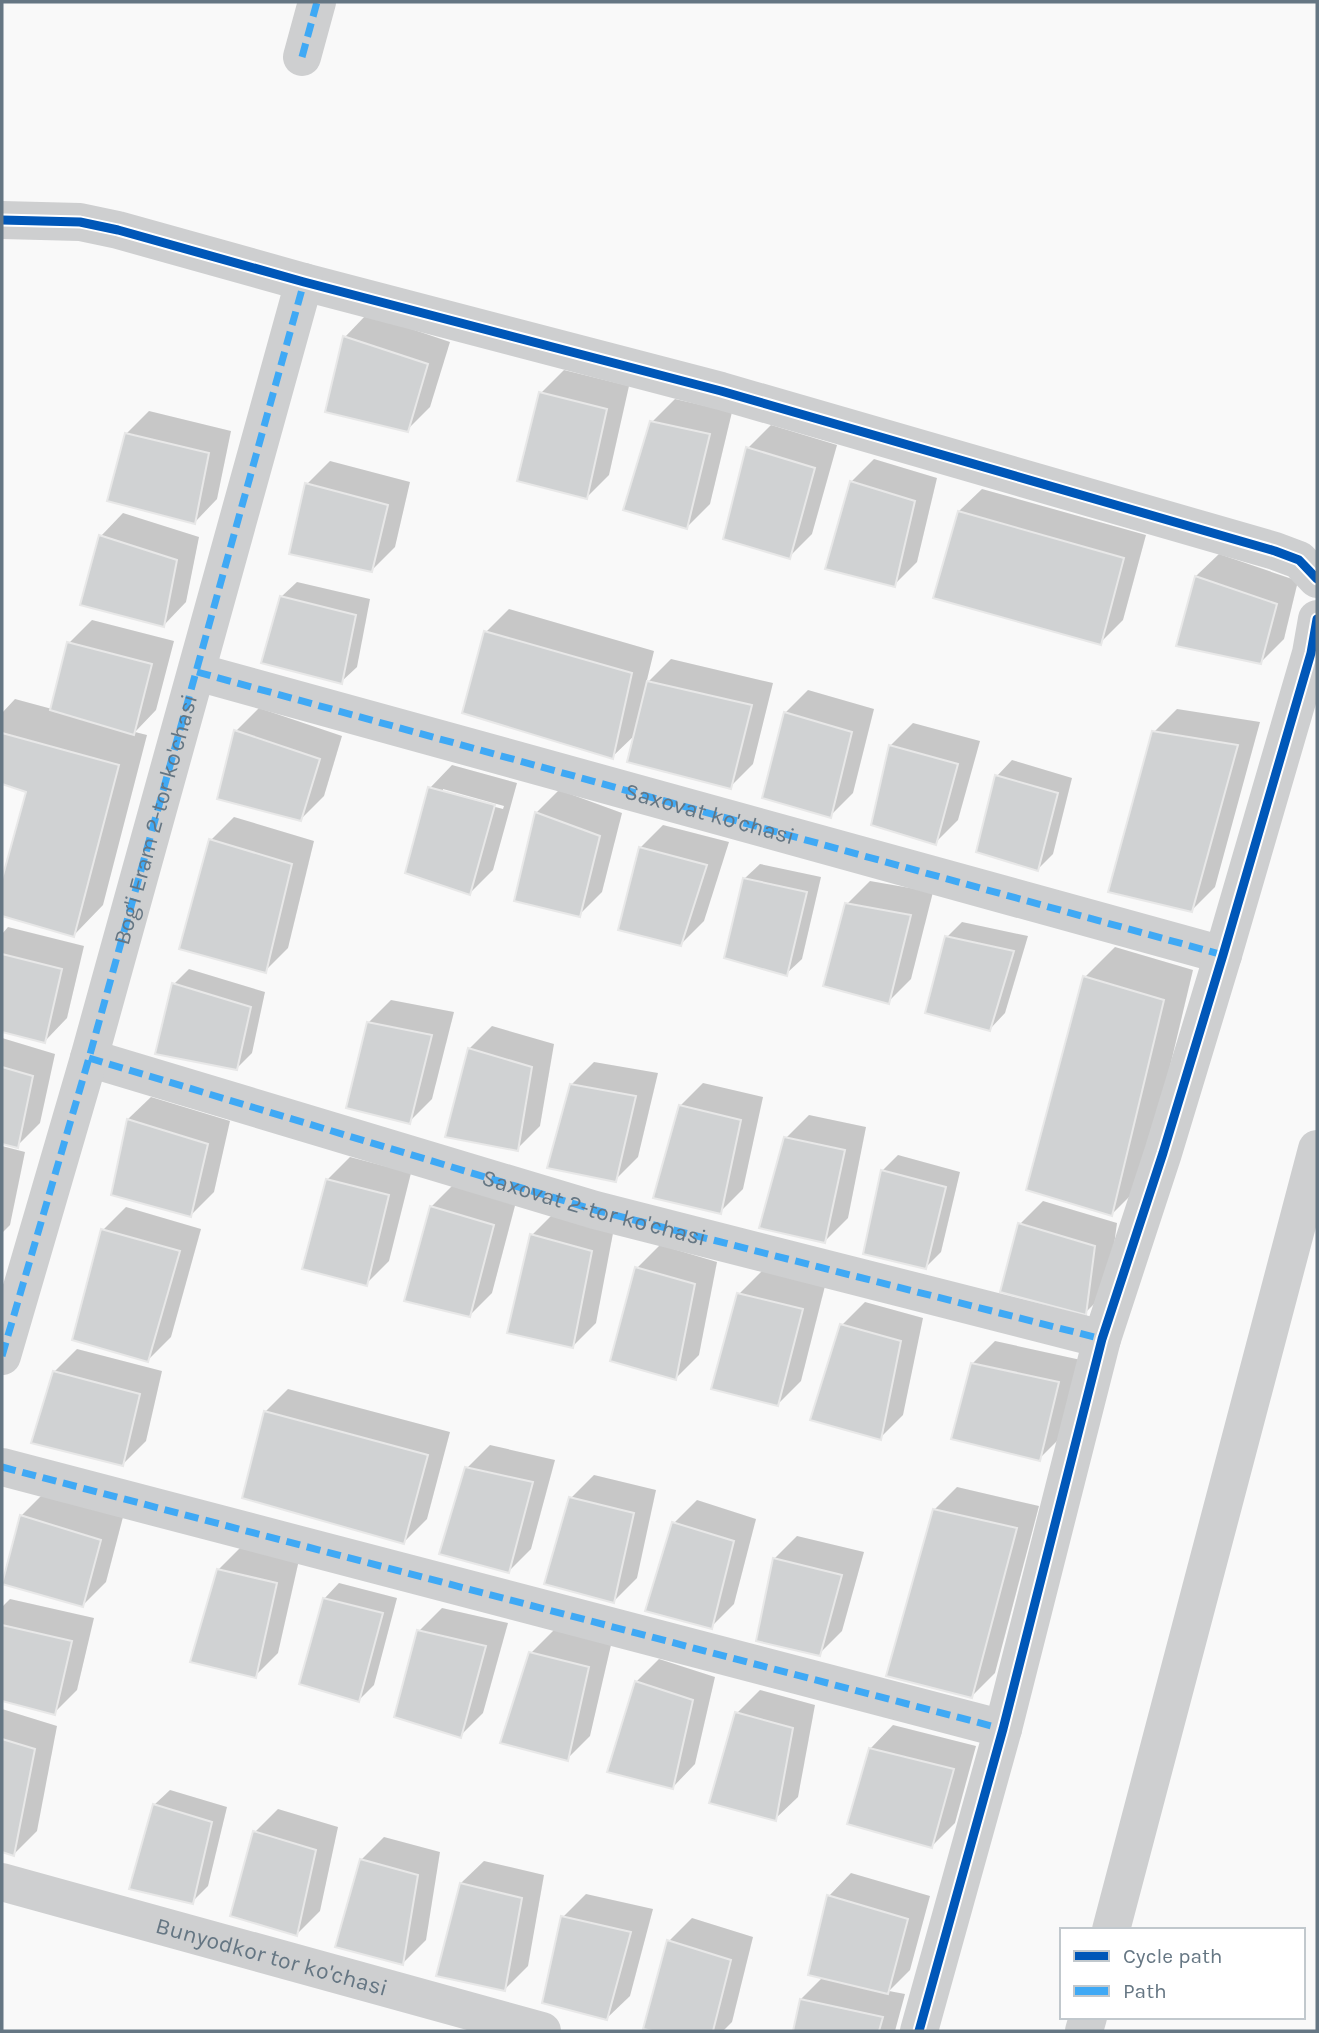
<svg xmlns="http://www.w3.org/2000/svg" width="1319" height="2033" font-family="Karla,sans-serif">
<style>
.shadow{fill:#0003;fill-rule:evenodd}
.building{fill:#d0d2d3;stroke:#e8e8e8;stroke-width:2}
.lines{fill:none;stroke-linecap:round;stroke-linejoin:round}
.minor{stroke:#cecfd0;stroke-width:38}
.quiet{stroke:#3fa9f5;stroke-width:7;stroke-dasharray:14 7;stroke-linecap:butt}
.cycleway-casing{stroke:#fff;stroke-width:13}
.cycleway{stroke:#0057b8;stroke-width:9}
.labels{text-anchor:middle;stroke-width:7;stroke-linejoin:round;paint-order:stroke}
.street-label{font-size:23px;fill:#657683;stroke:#fff}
</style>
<rect width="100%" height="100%" fill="#f9f9f9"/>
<g class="shadow">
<path d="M367,314L450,342L430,407L407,430L345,337Z"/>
<path d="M564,370L629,386L609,475L586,498L541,393Z"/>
<path d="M675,399L732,412L710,504L687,527L652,422Z"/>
<path d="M149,411L231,431L217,499L195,522L126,434Z"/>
<path d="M771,425L837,445L812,534L789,557L748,448Z"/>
<path d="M874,459L937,478L917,562L894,585L851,482Z"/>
<path d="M330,461L410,482L395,547L372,570L307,484Z"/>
<path d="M982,489L1146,535L1123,620L1100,643L959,511Z"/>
<path d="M123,513L199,537L186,602L164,625L101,536Z"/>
<path d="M1219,554L1298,581L1284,639L1261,662L1178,645L1196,576Z"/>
<path d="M297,582L370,599L357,667L341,682L281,597Z"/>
<path d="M509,609L654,651L646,684L671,659L773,683L753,764L730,787L636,734L612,757L486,632Z"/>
<path d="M92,620L174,641L156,710L135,732L147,735L103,905L74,935L2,914V886L29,791L2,783V713L15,699L52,709L69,643Z"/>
<path d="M808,690L874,709L853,793L830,816L785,713Z"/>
<path d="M259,708L342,736L324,796L301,819L219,797L236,731Z"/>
<path d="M1177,709L1260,722L1215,887L1192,910L1154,732Z"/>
<path d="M913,723L980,741L958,820L935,843L890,746Z"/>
<path d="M1012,760L1072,778L1053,854L1038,869L997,776Z"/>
<path d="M452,765L517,783L493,870L470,893L430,788ZM443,789L504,806L503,809L443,793Z"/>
<path d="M559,790L622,813L602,892L579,915L536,813Z"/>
<path d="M234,817L314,841L288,948L265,971L211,840Z"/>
<path d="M663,825L729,842L704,921L681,944L640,848Z"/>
<path d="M760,864L821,877L802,959L786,974L744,879Z"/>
<path d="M870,881L933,892L911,979L888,1002L847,904Z"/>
<path d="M962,922L1028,936L1005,1013L990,1029L947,937Z"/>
<path d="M8,927L84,946L67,1018L45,1041L2,1030V934Z"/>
<path d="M1115,947L1193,970L1142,1184L1112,1214L1085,977Z"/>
<path d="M189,969L265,992L252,1053L237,1068L174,984Z"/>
<path d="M391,1000L454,1012L432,1099L409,1122L368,1023Z"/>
<path d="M492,1026L554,1044L540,1126L517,1149L469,1049Z"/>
<path d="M2,1038L55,1054L40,1123L17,1146L2,1142Z"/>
<path d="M594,1062L658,1073L638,1157L615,1180L571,1085Z"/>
<path d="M703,1083L763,1097L743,1189L720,1212L680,1106Z"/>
<path d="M151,1097L230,1121L214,1192L191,1215L128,1119Z"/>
<path d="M809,1115L866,1127L848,1218L825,1241L786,1138Z"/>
<path d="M2,1146L25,1152L10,1225L2,1233Z"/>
<path d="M898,1155L960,1172L941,1252L926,1267L865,1252L883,1170Z"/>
<path d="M350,1157L411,1173L389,1261L366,1284L327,1180Z"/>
<path d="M454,1184L516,1202L492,1293L469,1316L431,1207Z"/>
<path d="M1043,1201L1117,1223L1108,1290L1085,1313L1020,1224Z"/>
<path d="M126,1207L201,1229L171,1337L148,1360L103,1230Z"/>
<path d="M555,1212L614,1228L596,1323L573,1346L532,1235Z"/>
<path d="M660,1245L717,1262L699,1355L676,1378L637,1268Z"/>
<path d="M762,1271L825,1286L801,1381L778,1404L739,1294Z"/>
<path d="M865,1302L923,1318L903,1415L880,1438L842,1325Z"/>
<path d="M995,1341L1081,1360L1062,1436L1039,1459L972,1364Z"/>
<path d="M77,1349L162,1371L146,1441L123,1464L54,1372Z"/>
<path d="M288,1389L450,1432L427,1519L404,1542L265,1412Z"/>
<path d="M490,1445L555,1460L531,1549L508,1572L467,1468Z"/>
<path d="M594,1475L656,1490L637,1578L614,1601L571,1498Z"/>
<path d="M957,1487L1039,1506L995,1673L972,1696L934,1510Z"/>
<path d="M44,1493L123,1517L106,1582L83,1605L21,1516Z"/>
<path d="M697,1500L756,1519L734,1604L711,1627L674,1523Z"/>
<path d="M797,1536L864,1552L842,1631L819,1654L774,1559Z"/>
<path d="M241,1547L299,1560L278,1653L255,1676L218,1570Z"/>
<path d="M339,1583L397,1598L374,1685L359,1700L324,1599Z"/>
<path d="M10,1599L94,1618L77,1690L54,1713L2,1699V1607Z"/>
<path d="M442,1608L508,1623L483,1713L460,1736L419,1631Z"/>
<path d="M554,1630L611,1645L590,1736L567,1759L531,1653Z"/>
<path d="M659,1659L715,1677L695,1764L673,1787L636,1682Z"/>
<path d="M760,1690L815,1705L798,1797L775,1819L737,1713Z"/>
<path d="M2,1709L57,1726L37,1831L14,1854L2,1851Z"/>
<path d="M893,1725L976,1746L955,1823L932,1846L871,1748Z"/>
<path d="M170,1790L227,1807L208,1886L192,1902L154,1805Z"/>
<path d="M278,1809L338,1827L320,1911L297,1934L255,1832Z"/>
<path d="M384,1837L440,1852L426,1940L403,1963L361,1860Z"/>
<path d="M484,1861L544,1875L528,1966L505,1989L461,1883Z"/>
<path d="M851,1873L930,1896L910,1970L889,1991L905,1994L895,2031H794L801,1999L823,1977L829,1896Z"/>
<path d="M586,1894L653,1909L630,1996L607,2018L563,1917Z"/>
<path d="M692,1918L753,1937L732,2022L723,2031H659L645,2027L669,1941Z"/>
</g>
<g class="building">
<path d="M343,336L428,364L408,432L325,412Z"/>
<path d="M539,392L607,409L587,499L517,481Z"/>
<path d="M650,421L710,434L687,529L623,510Z"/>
<path d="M125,433L209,453L195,524L107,501Z"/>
<path d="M746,447L815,468L790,559L723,539Z"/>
<path d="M850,481L915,501L895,587L825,569Z"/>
<path d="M305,483L388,505L372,572L289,554Z"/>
<path d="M958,511L1124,558L1101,645L933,598Z"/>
<path d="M99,535L177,560L164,627L80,605Z"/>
<path d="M1195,576L1277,604L1261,664L1176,646Z"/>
<path d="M280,596L356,615L342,684L261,663Z"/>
<path d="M484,631L632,673L613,759L462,713Z"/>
<path d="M67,642L152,664L134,735L50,710Z"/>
<path d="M647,681L752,705L731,789L627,762Z"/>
<path d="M784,712L852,732L831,818L762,798Z"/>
<path d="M234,730L320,759L301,821L217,799Z"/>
<path d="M1152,731L1238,745L1192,912L1108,892Z"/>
<path d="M2,733L119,765L74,937L2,916V879L26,792L2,784Z"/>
<path d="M889,745L958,764L936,845L871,825Z"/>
<path d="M995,775L1058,793L1038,871L976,852Z"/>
<path d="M428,787L495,805L470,895L405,873Z"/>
<path d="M535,812L600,836L580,917L514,901Z"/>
<path d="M209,839L292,864L266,973L179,949Z"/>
<path d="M639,847L707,865L681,946L618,930Z"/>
<path d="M743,878L807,892L787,976L724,958Z"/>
<path d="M845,903L911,915L889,1004L823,986Z"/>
<path d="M945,936L1014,951L990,1031L925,1013Z"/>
<path d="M2,954L62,969L45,1043L2,1032Z"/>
<path d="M1083,976L1164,1000L1112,1216L1026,1190Z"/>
<path d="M172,983L251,1007L237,1070L155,1054Z"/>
<path d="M367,1022L432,1035L410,1124L346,1108Z"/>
<path d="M468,1048L532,1067L518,1151L445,1137Z"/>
<path d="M2,1067L33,1076L18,1148L2,1144Z"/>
<path d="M570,1084L636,1096L616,1182L547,1168Z"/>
<path d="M679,1105L741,1120L721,1214L653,1198Z"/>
<path d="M127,1119L208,1144L191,1217L111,1195Z"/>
<path d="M784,1137L845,1150L825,1243L759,1228Z"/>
<path d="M881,1170L946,1187L926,1269L863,1254Z"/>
<path d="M326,1179L389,1195L367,1286L302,1269Z"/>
<path d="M430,1206L494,1225L470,1317L404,1301Z"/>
<path d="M1018,1223L1095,1246L1086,1315L1000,1292Z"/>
<path d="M101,1229L180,1251L148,1362L72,1340Z"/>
<path d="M530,1234L592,1251L573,1348L507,1333Z"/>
<path d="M635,1267L695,1284L676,1380L610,1361Z"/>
<path d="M737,1293L803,1309L778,1406L711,1389Z"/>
<path d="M840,1324L901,1341L881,1440L810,1420Z"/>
<path d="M971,1363L1059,1382L1040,1461L951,1439Z"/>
<path d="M53,1371L140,1394L123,1466L31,1443Z"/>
<path d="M264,1411L428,1455L404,1544L242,1498Z"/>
<path d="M465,1467L533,1482L509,1573L439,1554Z"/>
<path d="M569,1497L634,1513L614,1603L544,1584Z"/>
<path d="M933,1509L1017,1528L972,1698L886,1676Z"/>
<path d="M20,1515L101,1540L83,1607L2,1584Z"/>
<path d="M672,1522L734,1541L712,1629L645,1611Z"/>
<path d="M773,1558L842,1575L820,1656L756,1641Z"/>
<path d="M217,1569L277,1583L256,1678L190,1662Z"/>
<path d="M323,1598L383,1613L359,1702L299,1684Z"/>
<path d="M2,1625L72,1641L55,1715L2,1701Z"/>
<path d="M417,1630L486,1646L461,1738L394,1717Z"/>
<path d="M529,1652L589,1667L568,1761L500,1743Z"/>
<path d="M635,1681L693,1700L673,1789L607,1772Z"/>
<path d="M735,1712L793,1728L776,1821L709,1803Z"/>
<path d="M2,1739L35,1749L14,1856L2,1852Z"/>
<path d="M869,1748L954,1769L932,1848L847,1824Z"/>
<path d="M153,1804L212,1822L193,1904L129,1889Z"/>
<path d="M253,1831L316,1850L297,1936L230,1916Z"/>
<path d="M360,1859L418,1875L403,1965L335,1947Z"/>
<path d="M460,1883L522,1898L505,1991L436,1976Z"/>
<path d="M827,1895L908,1919L888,1994L808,1975Z"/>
<path d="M561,1916L631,1932L607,2020L542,2003Z"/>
<path d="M667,1940L731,1960L713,2031H652L643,2029Z"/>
<path d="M800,1999L883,2017L879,2031H793Z"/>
</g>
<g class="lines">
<g class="minor">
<path d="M302,57L317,2"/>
<path d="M2,220L80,222L118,230L304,282L721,391L1275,551L1299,560L1317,579"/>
<path id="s1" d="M197,672L1223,955"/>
<path id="s2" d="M89,1058L595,1210L1102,1339"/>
<path id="s3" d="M2,1356L89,1058L304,282"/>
<path d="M2,1467L1003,1729"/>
<path id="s4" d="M2,1882L542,2031"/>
<path d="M1111,1930L1317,1149"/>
<path d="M919,2031L1003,1729L1102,1339L1163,1153L1223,955L1311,653L1317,619"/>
<path d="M1084,2031L1088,2017"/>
</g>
<g class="quiet">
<path d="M302,57L317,2"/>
<path d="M197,672L1223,955"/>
<path d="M89,1058L595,1210L1102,1339"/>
<path d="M2,1356L89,1058L304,282"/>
<path d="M2,1467L1003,1729"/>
</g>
<g class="cycleway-casing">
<g id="cycleway">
<path d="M2,220L80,222L118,230L304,282L721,391L1275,551L1299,560L1317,579"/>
<path d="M919,2031L1003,1729L1102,1339L1163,1153L1223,955L1311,653L1317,619"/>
</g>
</g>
<use href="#cycleway" class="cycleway"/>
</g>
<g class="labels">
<g class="street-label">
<text dy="8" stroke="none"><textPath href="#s1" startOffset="532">Saxovat ko'chasi</textPath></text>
<text dy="8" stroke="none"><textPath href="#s3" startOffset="558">Bog'i Eram 2-tor ko'chasi</textPath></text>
<text dy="8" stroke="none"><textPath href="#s2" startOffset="527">Saxovat 2-tor ko'chasi</textPath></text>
<text dy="8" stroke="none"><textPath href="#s4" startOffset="280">Bunyodkor tor ko'chasi</textPath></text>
</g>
</g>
<rect width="1319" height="2033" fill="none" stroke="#657683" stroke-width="7"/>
<rect x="1060" y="1928" width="245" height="91" fill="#ffffff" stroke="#c1c8cd" stroke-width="2"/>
<rect x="1074" y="1951" width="35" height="10" fill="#0057b8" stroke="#c1c8cd" stroke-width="2"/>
<text x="1123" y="1963" font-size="21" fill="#657683">Cycle path</text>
<rect x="1074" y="1986" width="35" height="10" fill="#3fa9f5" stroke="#c1c8cd" stroke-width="2"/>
<text x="1123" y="1998" font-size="21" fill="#657683">Path</text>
</svg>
